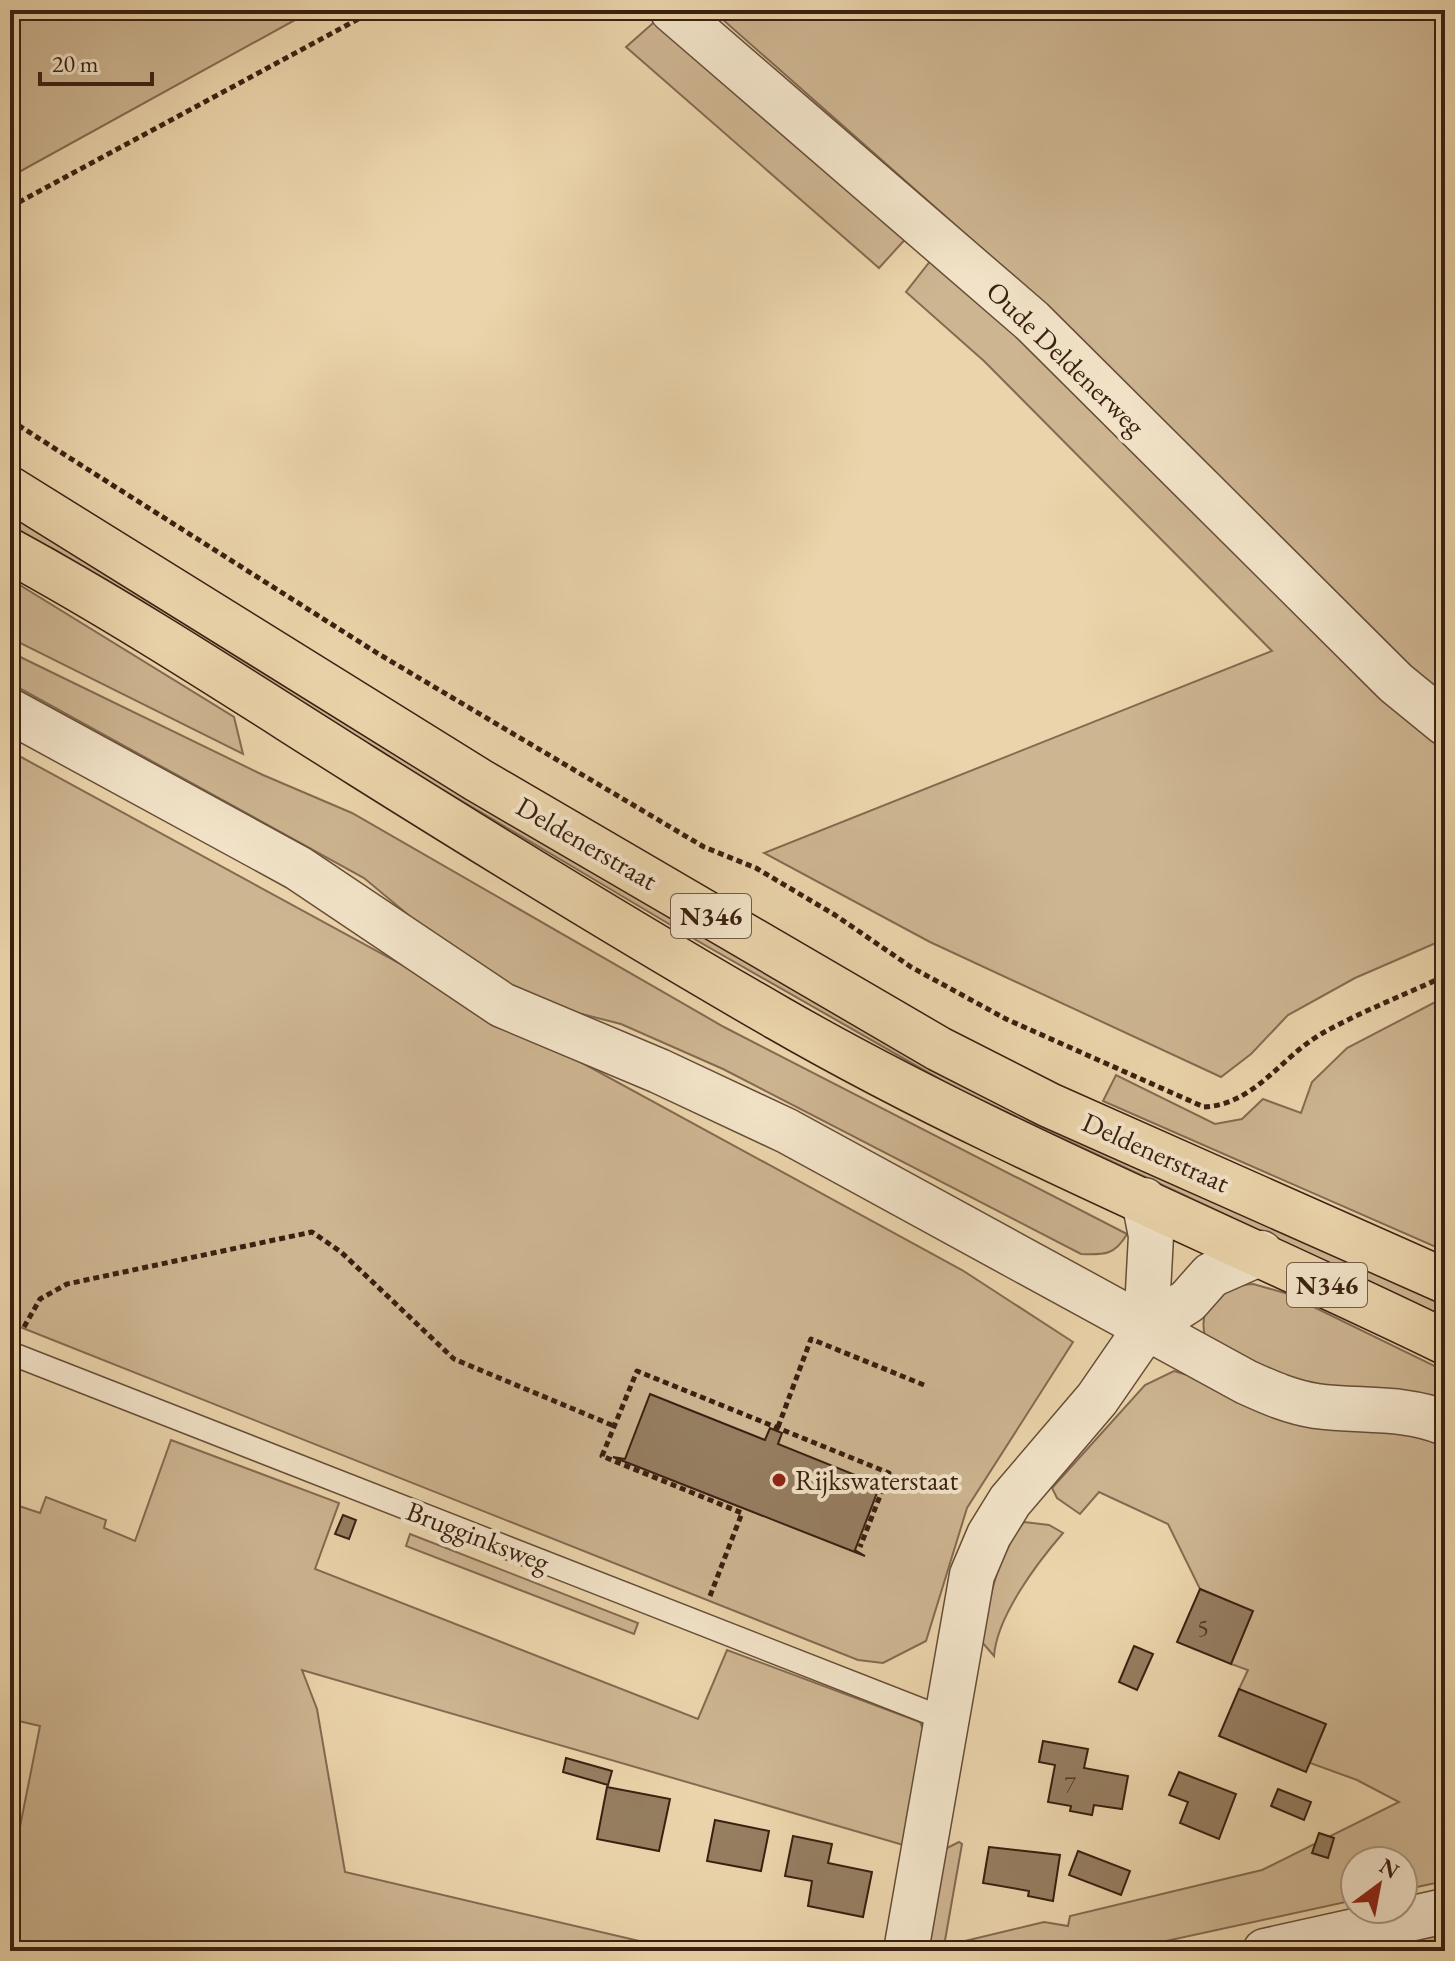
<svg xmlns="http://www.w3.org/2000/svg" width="1455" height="1961" font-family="'EB Garamond',serif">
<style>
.green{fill:#cdb591;stroke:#846a51;stroke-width:2}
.building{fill:#967e61;stroke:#3a2011;stroke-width:2}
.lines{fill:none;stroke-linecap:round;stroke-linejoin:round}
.lane-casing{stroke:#664d38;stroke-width:25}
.street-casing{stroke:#664d38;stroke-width:47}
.primary-casing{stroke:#3a2011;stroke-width:47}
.path{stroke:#3a2011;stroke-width:5;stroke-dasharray:6 4;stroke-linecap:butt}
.lane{stroke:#f2e3c8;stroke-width:22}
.street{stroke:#f2e3c8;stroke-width:44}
.primary{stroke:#ebd4ab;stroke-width:44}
.poi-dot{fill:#8f2418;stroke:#f2e3c8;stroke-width:3}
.labels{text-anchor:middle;stroke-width:8;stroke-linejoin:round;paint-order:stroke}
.number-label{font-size:24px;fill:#513825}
.shield{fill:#f2e3c8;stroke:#715a48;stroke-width:2}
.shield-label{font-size:26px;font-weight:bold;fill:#3a2011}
.street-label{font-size:28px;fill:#3a2011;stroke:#f2e3c8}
.poi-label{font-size:28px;fill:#3a2011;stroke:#f2e3c8;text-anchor:start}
</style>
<rect width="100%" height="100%" fill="#ebd4ab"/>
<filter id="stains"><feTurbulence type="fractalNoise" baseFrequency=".0025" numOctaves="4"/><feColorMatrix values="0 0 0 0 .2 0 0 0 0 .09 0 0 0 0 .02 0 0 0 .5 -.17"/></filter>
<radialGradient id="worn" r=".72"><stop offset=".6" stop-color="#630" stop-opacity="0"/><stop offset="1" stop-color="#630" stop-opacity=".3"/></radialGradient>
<g class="green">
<path d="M10,10H313L10,177Z"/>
<path d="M712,10H1445V697L1398,661L1022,284Z"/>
<path d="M661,16L910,234L879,268L626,47Z"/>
<path d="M935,255L1016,327L1379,697L1445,749V939L1355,978L1288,1015L1251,1054L1221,1077L930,942L764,853L1272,651L984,361L906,292Z"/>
<path d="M10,510L386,744L1445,1299V1317L959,1090L696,940L435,785L55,550L10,528Z"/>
<path d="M10,579L234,717L243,754L10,638Z"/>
<path d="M10,652L263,775L352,813L724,1027L1127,1234C1115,1255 1105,1255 1081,1254L723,1069L621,1024L527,1000L478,973L364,878L10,683Z"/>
<path d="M10,751L962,1270L1073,1342L967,1508L926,1641L883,1663L858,1660L10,1323Z"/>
<path d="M1445,997V1251L1103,1101L1116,1075L1215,1124L1242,1119L1263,1099L1301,1113L1312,1082L1347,1048Z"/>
<path d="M1253,1284L1285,1293L1445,1371V1407L1304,1389L1205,1336C1197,1304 1222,1286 1253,1284Z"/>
<path d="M1174,1371L1351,1424L1445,1442V1881L1403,1890V1861H1355V1900L1120,1951H926L943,1850L959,1842L962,1844L944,1946L1044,1922L1068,1926L1070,1916L1262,1870L1399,1802L1357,1780L1310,1763L1239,1689L1248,1670L1231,1664L1252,1611L1200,1589L1168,1524L1099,1492L1080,1514L1057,1498L1052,1488L1145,1385Z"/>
<path d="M171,1440L339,1503L315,1569L698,1719L727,1650L920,1722L932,1750L917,1849L302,1670L317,1709L345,1872L682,1951H10V1877L40,1726L10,1719V1503L40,1513L46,1497L106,1520L104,1528L135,1541Z"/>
<path d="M1024,1522L1049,1525L1063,1533C1037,1563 997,1616 994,1656L981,1641C990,1597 996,1558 1024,1522Z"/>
<path d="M410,1534L638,1623L634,1634L406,1546Z"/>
<path d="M1445,1924V1951H1322Z"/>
</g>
<g class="building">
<path d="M650,1394L765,1440L770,1428L782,1433L778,1444L880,1485L855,1550L865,1556L613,1457L625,1459Z"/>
<path d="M343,1515L356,1520L349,1539L335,1534Z"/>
<path d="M1200,1589L1253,1611L1231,1664L1177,1642Z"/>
<path d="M1134,1646L1153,1654L1137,1690L1119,1682Z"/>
<path d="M1239,1689L1326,1724L1306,1772L1219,1736Z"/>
<path d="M1043,1741L1088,1749L1084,1768L1128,1776L1122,1809L1094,1805L1092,1815L1070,1811L1071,1806L1048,1802L1055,1765L1039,1762Z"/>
<path d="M566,1758L612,1771L608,1785L563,1772Z"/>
<path d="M1179,1772L1236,1794L1219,1839L1180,1823L1188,1802L1169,1795Z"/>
<path d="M607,1787L670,1799L659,1851L597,1839Z"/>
<path d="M1278,1789L1311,1802L1304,1820L1271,1806Z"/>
<path d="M715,1820L769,1831L761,1871L707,1861Z"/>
<path d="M1319,1833L1334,1838L1328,1858L1312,1853Z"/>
<path d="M793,1836L832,1844L828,1863L872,1872L863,1917L808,1906L812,1881L785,1876Z"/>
<path d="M989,1847L1060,1855L1053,1901L1028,1896L1029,1891L983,1883Z"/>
<path d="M1078,1851L1130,1871L1121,1895L1069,1875Z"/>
</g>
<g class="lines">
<g class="lane-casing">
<path id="lane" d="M10,1353L945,1719"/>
</g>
<g class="street-casing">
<g id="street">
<path d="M672,10L1032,321L1396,683L1445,723"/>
<path d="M10,711L298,868L502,1005L659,1071L787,1131L1246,1382C1270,1393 1291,1402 1316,1406C1360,1412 1404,1406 1445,1423"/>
<path d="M1144,1200L1151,1236L1146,1328"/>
<path d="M906,1951L972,1575L989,1535L1010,1501L1097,1399L1146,1328L1188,1301L1211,1275L1261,1253"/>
<path d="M1265,1951L1445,1911"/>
</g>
</g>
<g class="primary-casing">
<g id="primary">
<path d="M10,489L478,780L939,1049L1049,1105L1445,1281"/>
<path d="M10,551C131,617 246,693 362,766C499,852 637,937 778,1018C992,1141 1223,1234 1445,1342"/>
</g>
</g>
<g class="path">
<path d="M10,207L375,10"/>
<path d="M10,420L377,653L704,847L756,868L835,915L911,967L1006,1019L1204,1107C1255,1104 1279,1059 1321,1034C1360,1012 1404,995 1445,976"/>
<path d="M24,1327L40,1299L67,1284L312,1232L341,1252L454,1359L614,1426"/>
<path d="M778,1427L811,1339L924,1385"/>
<path d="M710,1596L742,1513L602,1456L637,1371L889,1473L860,1547"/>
</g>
<use href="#lane" class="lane"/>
<use href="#street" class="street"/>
<use href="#primary" class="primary"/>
</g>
<circle class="poi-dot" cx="779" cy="1480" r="8"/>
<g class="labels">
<g class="number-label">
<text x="1203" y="1636">5</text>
<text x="1070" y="1793">7</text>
</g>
<g class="shield">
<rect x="671" y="894" width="80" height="44" rx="6"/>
<rect x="1287" y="1263" width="80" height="44" rx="6"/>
</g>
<g class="shield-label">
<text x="711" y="925">N346</text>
<text x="1327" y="1294">N346</text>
</g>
<g class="street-label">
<text transform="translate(1066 358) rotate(44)" y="10">Oude Deldenerweg</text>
<text transform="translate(587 843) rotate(30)" y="10">Deldenerstraat</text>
<text transform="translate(1156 1152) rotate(24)" y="10">Deldenerstraat</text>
<text transform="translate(478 1536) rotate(21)" y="10">Brugginksweg</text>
</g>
<g class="poi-label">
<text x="795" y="1490">Rijkswaterstaat</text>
</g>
</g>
<rect width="1455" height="1961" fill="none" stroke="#ebd4ab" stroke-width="40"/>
<rect x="12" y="12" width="1431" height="1937" fill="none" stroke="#3a2011" stroke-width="4"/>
<rect x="20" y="20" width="1415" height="1921" fill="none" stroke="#3a2011" stroke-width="2"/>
<g transform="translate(1379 1885) rotate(32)"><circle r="38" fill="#f2e3c8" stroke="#a8957f" stroke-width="2"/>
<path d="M0-6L14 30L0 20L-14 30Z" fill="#8f2418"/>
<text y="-12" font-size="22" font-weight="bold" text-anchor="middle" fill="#3a2011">N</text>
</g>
<path d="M40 72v12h112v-12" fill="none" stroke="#3a2011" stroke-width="4"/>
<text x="52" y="72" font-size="24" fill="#3a2011" stroke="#f2e3c8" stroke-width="6" paint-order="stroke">20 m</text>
<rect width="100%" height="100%" filter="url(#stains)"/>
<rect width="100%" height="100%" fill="url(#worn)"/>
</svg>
